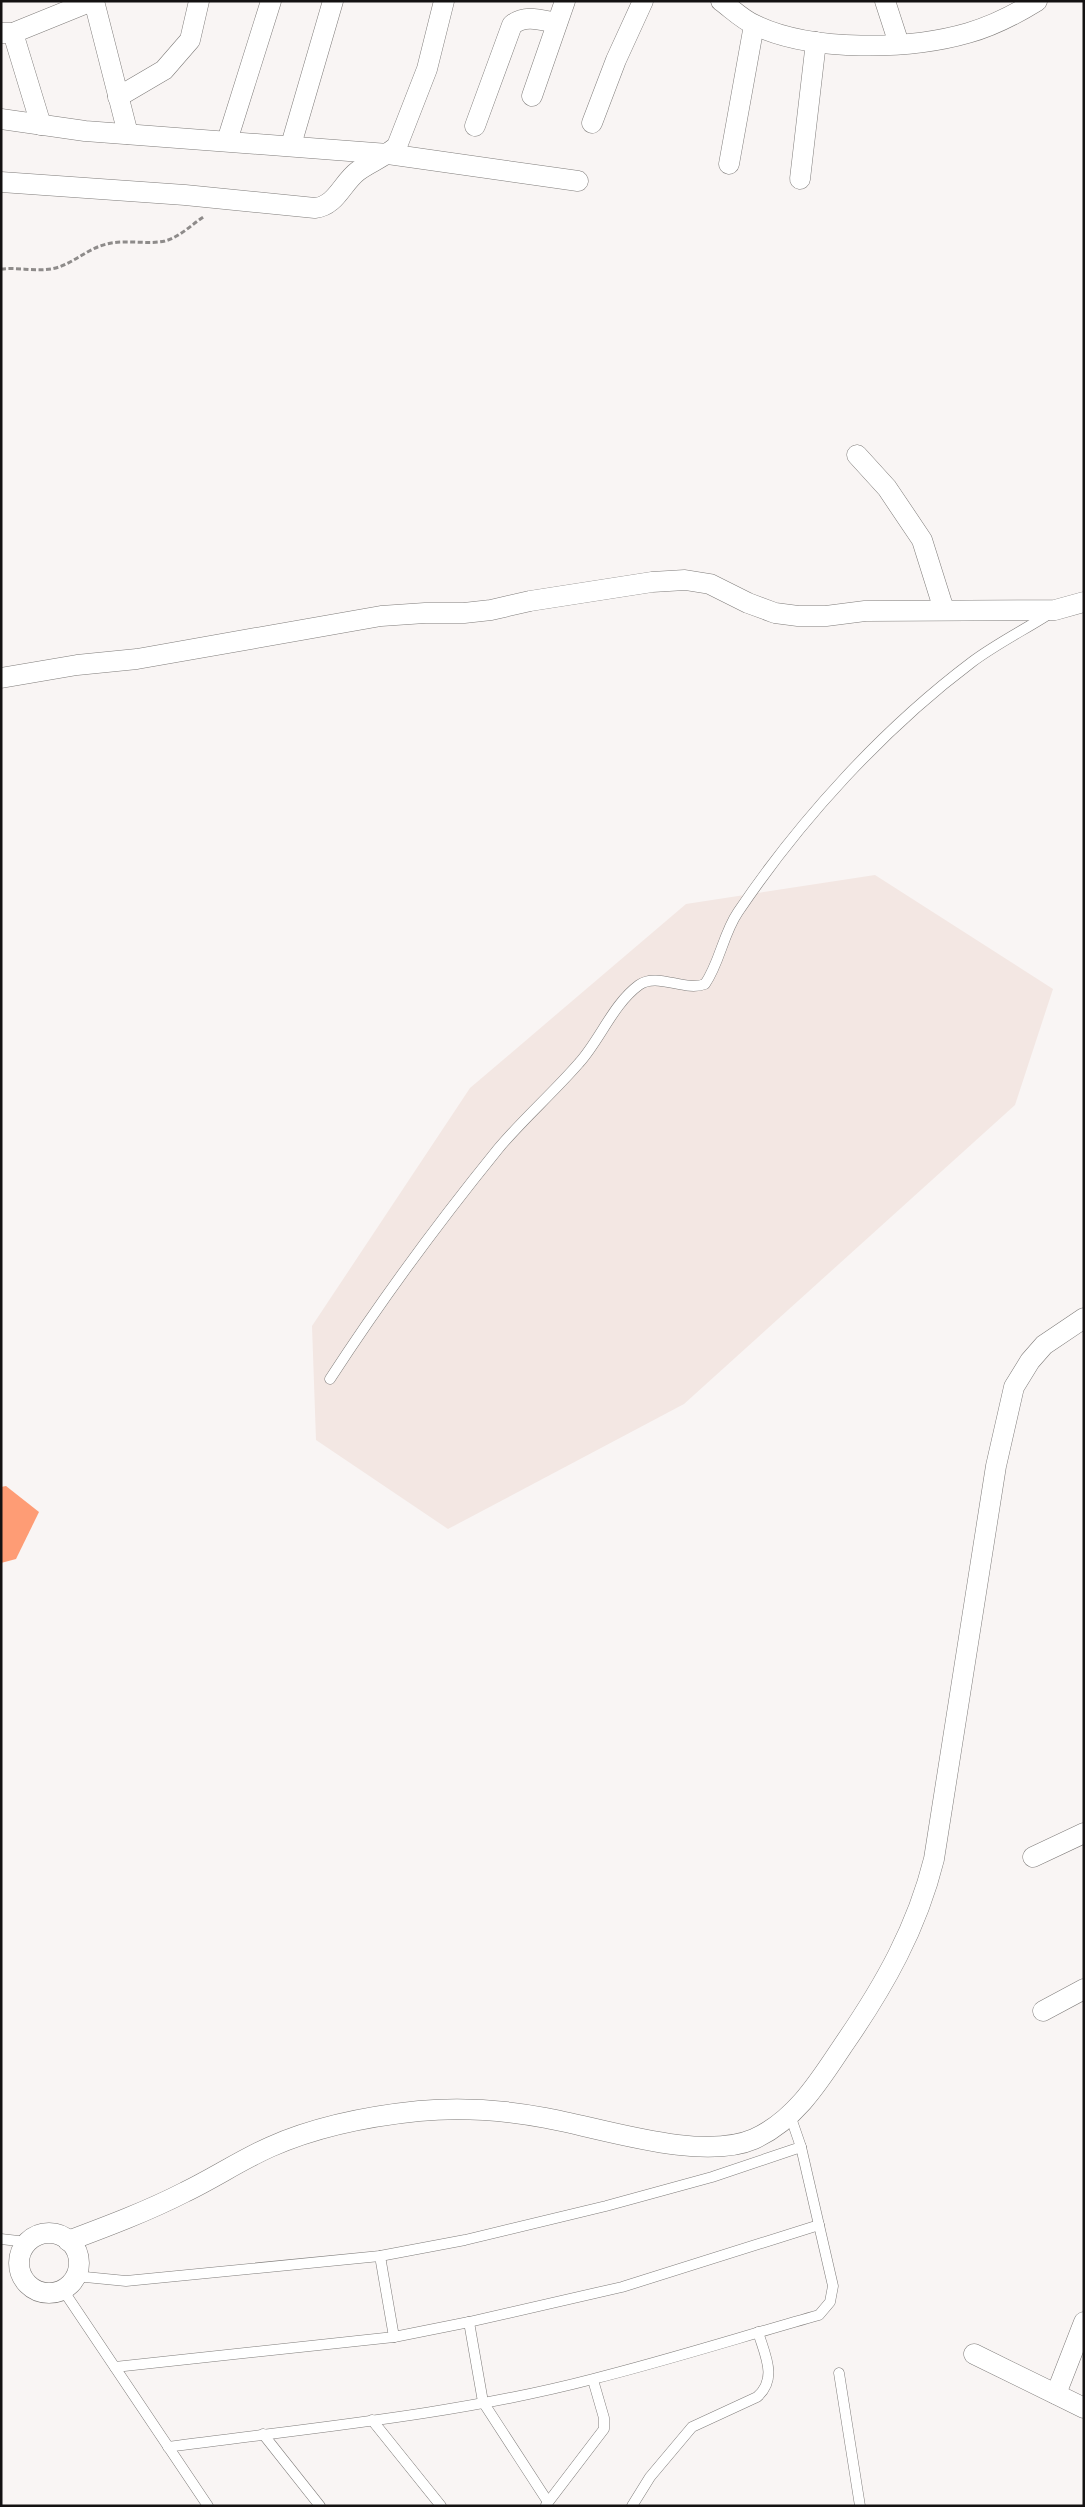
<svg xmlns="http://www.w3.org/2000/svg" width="1085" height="2507" font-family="Barlow,sans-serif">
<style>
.built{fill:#f3e7e3}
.water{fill:#fe9c75}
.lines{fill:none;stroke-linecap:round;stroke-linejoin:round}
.service-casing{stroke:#7f7c7a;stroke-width:11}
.minor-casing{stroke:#7f7c7a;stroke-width:21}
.path{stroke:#8e8b8a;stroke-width:3;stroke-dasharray:5 2.5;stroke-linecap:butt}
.service{stroke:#fff;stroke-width:10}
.minor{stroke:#fff;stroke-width:20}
</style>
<rect width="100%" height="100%" fill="#f9f5f4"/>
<path class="built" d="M875,875L1053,989L1015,1105L684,1404L448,1529L316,1440L312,1326L470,1088L686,904Z"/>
<path class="water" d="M6,1486L39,1512L16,1559L1,1563V1487Z"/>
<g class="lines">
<g class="service-casing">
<g id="service">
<path d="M330,1379C382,1299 438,1223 498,1149C523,1119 553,1093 579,1063C600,1040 613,1004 639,985C657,972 685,992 705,984C720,962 723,934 738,912C800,820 883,729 972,662C996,644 1024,630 1049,614"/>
<path d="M1,2239L27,2242"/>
<path d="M380,2256L394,2337"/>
<path d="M75,2276L126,2281L380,2256L465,2240L606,2206L712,2177L801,2147"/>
<path d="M63,2290L208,2506"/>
<path d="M469,2322L483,2402L548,2502"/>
<path d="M115,2367L394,2337L469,2322L622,2287L819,2225"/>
<path d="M839,2373L860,2506"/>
<path d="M372,2420L441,2506"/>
<path d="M263,2434L320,2506"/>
<path d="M168,2447C310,2428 455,2415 593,2379C669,2360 744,2336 819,2315L830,2302L833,2286L801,2147L790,2115"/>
<path d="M546,2505L604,2429V2418L593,2380"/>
<path d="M632,2506L650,2477L692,2427L757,2397C778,2379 765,2355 758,2332"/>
</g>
</g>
<g class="minor-casing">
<g id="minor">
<path d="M94,1L128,134"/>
<path d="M721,1C732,9 743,20 755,25C811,52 909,50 968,33C993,26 1016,14 1037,1"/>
<path d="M885,1L899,44"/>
<path d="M1,33H13L92,1"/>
<path d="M13,33L41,125"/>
<path d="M532,96L565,1"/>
<path d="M118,97L164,70L190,40L199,1"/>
<path d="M1,119L85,131L388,154L578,181"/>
<path d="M592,123L616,60L643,1"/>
<path d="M475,126L512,25C525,14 541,20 557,23"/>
<path d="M227,141L271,1"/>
<path d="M291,145L333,1"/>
<path d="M729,164L754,25"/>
<path d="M800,179L816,42"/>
<path d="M1,182L185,195L315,208C336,206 342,183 358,171C370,162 385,157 397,146L427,69L444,1"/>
<path d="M857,455L887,488L922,540L944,610"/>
<path d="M1,678L77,665L137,659L381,616L425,613H464L491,610L530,601L652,582L685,580L710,584L748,603L775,613L798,616H826L865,611L1055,610L1084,602"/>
<path d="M1033,1857L1084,1833"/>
<path d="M1043,2011L1084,1989"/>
<circle cx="49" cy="2263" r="30"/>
<path d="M68,2241C108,2226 148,2211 185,2192C214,2178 241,2160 270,2147C315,2127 370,2116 419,2111C461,2107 504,2110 546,2118C602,2128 701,2162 754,2139C796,2120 820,2080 844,2044C884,1986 917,1928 934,1859L996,1466L1014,1387L1030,1361L1044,1345L1084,1318"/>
<path d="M974,2354L1084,2408"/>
<path d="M1056,2394L1084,2322"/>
</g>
</g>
<path class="path" d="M1,269C20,267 41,273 59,267C76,261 89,248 107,244C126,239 147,245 165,241C180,237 192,224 205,216"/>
<use href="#service" class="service"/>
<use href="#minor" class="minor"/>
</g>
<rect width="1085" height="2507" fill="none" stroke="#141212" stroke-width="5"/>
</svg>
